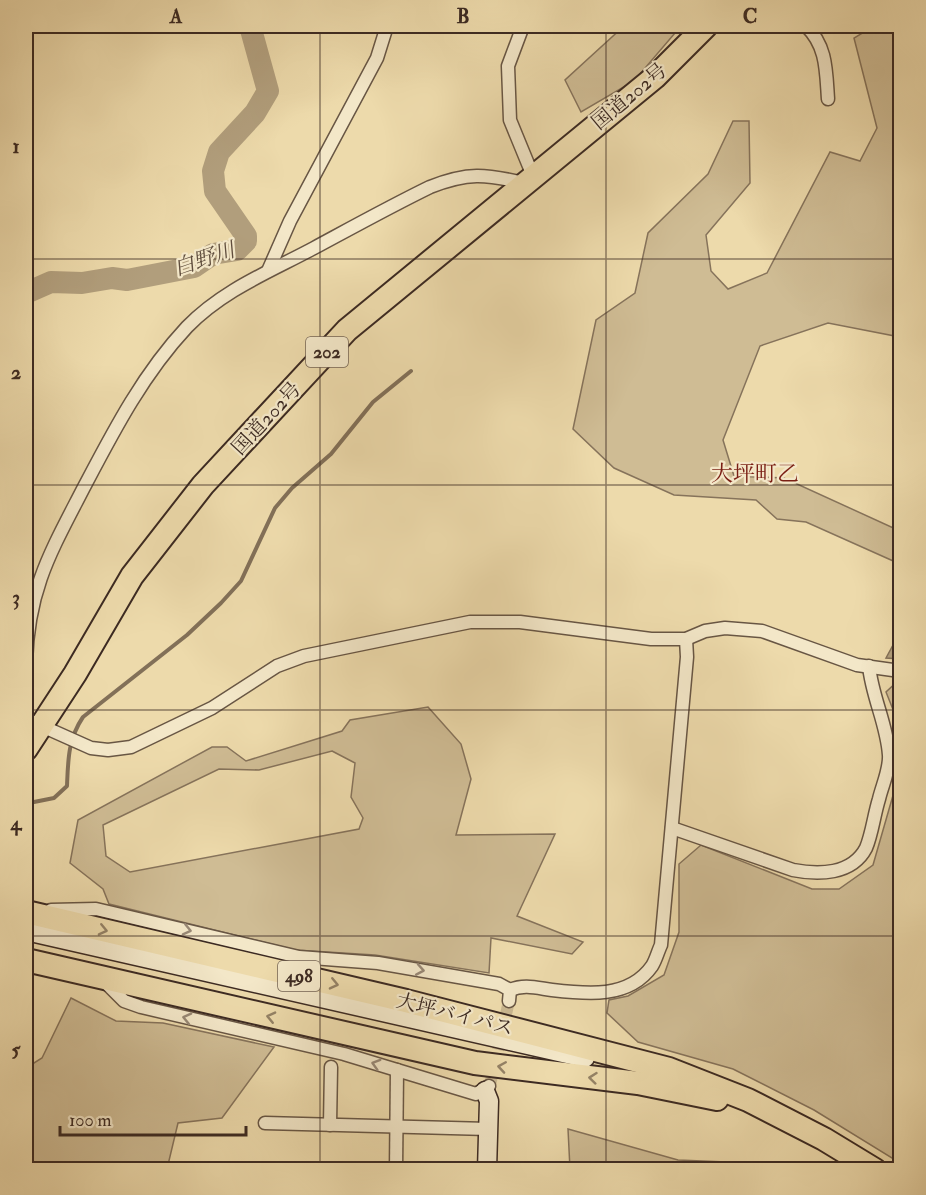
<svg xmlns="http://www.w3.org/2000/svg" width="926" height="1195" font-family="'IM FELL Double Pica','Noto Serif JP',serif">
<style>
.green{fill:#cfbc94;stroke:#86735b;stroke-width:1.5;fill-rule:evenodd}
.water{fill:#b19e7c;stroke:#827058;stroke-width:1.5}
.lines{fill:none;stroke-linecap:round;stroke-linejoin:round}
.stream{stroke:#827058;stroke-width:4}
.river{stroke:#b19e7c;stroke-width:22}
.street-tunnel{stroke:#cab790;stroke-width:12;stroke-dasharray:12 6;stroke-linecap:butt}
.street-casing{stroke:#685644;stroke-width:15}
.secondary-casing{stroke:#3c2a22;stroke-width:21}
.highway-casing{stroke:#3c2a22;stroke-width:26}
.street{stroke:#f3e7c8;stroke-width:12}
.secondary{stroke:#f3e7c8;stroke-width:18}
.highway{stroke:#eddaab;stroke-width:22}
.oneway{stroke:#948266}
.oneway2{stroke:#988875}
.grid{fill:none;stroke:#3c2a22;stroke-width:1.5;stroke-opacity:0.55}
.labels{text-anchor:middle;stroke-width:4.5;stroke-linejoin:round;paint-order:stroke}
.shield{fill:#f3e7c8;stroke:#736354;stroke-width:1.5}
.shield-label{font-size:18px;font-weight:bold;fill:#3c2a22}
.street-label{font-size:20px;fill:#3c2a22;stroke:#f3e7c8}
.water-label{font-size:21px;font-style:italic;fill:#5f4d3d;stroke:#f3e7c8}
.quarter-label{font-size:22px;fill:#7a1f14;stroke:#f3e7c8}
.neatline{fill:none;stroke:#3c2a22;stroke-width:2}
.grid-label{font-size:20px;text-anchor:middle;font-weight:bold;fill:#3c2a22}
</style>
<rect width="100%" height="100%" fill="#eddaab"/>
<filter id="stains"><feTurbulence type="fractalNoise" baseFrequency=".00333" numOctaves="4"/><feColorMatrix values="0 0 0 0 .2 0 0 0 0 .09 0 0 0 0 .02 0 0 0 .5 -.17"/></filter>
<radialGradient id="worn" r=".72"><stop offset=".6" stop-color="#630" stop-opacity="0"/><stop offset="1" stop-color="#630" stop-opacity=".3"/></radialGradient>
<g class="green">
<path d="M624,26H681L634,81L581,112L565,80Z"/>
<path d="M874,26H900V104L893,115L896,203L900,206V337L828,323L760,346L723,440L734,476L784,478L900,531V564L806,522L777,519L756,500L674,495L614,468L573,429L596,320L635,293L648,233L708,174L733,121H749L750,183L706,235L711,271L728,289L767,273L830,152L860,161L877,128L854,38Z"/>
<path d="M900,679V727L886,692Z"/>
<path d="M428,707L461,744L471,779L456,835L555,834L517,916L583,942L572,954L491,938L489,973L375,955L295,950L109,904L103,889L70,863L78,820L212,747H227L246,761L342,731L350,720ZM332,751L355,763L351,797L363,818L359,829L130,872L106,856L103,825L219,769L259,770Z"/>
<path d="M900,771V1163L814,1110L733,1069L638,1042L607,1013L609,1000L628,996L664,975L679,932V864L701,845L812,889H839L873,865Z"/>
<path d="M71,998L116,1021L163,1023L274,1047L222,1118L178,1123L167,1169H26V1068L42,1058Z"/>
<path d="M568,1129L678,1160L751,1163L763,1169H570Z"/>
</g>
<path class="water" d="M900,632V659L886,658Z"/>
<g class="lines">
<path class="stream" d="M29,803L54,798L67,786C68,761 68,739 83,717L187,635L221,603L241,581L275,508L292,488L331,454L373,402L411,371"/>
<path class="river" d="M26,293L51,282L82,283L112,278L127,280L194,267L213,254L237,250L246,241V236L215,191L213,171L219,152L255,113L268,91L250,26"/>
<path class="street-tunnel" d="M490,1085L509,1001"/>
<g class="street-casing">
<g id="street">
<path d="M523,26L508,66L510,120L533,176"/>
<path d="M806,26C827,46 826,71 828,99"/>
<path d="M268,271L290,221L377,58L387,26"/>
<path d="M26,662C28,590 50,553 82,491C112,434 142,375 187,327C223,290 269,272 314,248C353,227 391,206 430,187C468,172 485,174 524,183"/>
<path d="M26,719L91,748L108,750L131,747L212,708L277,666L304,656L470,622H520L651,639H686L705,631L725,628L762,631L857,665L900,671"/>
<path d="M672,828L793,870C818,875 852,875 866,848C872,834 874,815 879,799C882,786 890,769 889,755C887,724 872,697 869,666"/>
<path d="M51,910L96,909L299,957L378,963L499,984L510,990L509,1001"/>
<path d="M104,981L124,1001L141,1007L344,1054L476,1094L489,1086"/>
<path d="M510,990C524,984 537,988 552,990C586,994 629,999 652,966C656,960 658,951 661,945L687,657L686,639"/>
<path d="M265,1123L488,1129"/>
<path d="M330,1125L331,1067"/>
<path d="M396,1170L397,1070"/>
</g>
</g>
<g class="secondary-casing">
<g id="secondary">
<path d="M26,931L585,1058"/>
<path d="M485,1091L489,1101L487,1170"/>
</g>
</g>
<g class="highway-casing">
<g id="highway">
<path d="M26,749L75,674L132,576L203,485L347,330L655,77L706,26"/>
<path d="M26,912L406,1001L669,1069L748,1100L824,1139L875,1170"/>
<path d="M26,960L475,1063L638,1083L717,1099"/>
</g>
</g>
<use href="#street" class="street"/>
<use href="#secondary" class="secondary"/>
<use href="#highway" class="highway"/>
</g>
<defs><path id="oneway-chevron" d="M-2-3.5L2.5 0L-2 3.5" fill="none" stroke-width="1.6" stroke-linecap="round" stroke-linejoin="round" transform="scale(1.5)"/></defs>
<g class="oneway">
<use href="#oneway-chevron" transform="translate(103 930) rotate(13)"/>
<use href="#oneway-chevron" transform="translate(334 984) rotate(13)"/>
<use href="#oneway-chevron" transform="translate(271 1017) rotate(-167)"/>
<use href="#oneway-chevron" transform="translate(502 1067) rotate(-171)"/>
<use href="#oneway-chevron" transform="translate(593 1078) rotate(-174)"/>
</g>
<g class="oneway2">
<use href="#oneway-chevron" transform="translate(187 930) rotate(13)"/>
<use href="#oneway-chevron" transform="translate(420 970) rotate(10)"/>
<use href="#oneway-chevron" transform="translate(187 1018) rotate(-167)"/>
<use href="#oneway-chevron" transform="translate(376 1064) rotate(-164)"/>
</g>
<path class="grid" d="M320,26V1170M606,26V1170M26,259H900M26,485H900M26,710H900M26,936H900"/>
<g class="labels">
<g class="shield">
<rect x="306" y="337" width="42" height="30" rx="4.5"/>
<rect x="278" y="961" width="42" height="30" rx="4.5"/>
</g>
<g class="shield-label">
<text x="327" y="358">202</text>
<text x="299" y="982">498</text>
</g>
<g class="street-label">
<text transform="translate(629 96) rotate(-40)" y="7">国道202号</text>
<text transform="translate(266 418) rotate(-47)" y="7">国道202号</text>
<text transform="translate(455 1014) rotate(14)" y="7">大坪バイパス</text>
</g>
<g class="water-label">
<text transform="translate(204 259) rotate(-19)" y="7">白野川</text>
</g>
<g class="quarter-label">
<text x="755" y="481">大坪町乙</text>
</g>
</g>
<rect width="926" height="1195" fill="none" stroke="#eddaab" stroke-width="66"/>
<path d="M60 1126v9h186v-9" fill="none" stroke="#3c2a22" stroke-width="3"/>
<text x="69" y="1126" font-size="18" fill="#3c2a22" stroke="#f3e7c8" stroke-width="4.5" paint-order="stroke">100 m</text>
<rect x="33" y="33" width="860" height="1129" class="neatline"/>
<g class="grid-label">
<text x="176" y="23">A</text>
<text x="463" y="23">B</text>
<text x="750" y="23">C</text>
<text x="16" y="153">1</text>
<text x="16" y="379">2</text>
<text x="16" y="604">3</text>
<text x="16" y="830">4</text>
<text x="16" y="1056">5</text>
</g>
<rect width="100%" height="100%" filter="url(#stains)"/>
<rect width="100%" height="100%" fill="url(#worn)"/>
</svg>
